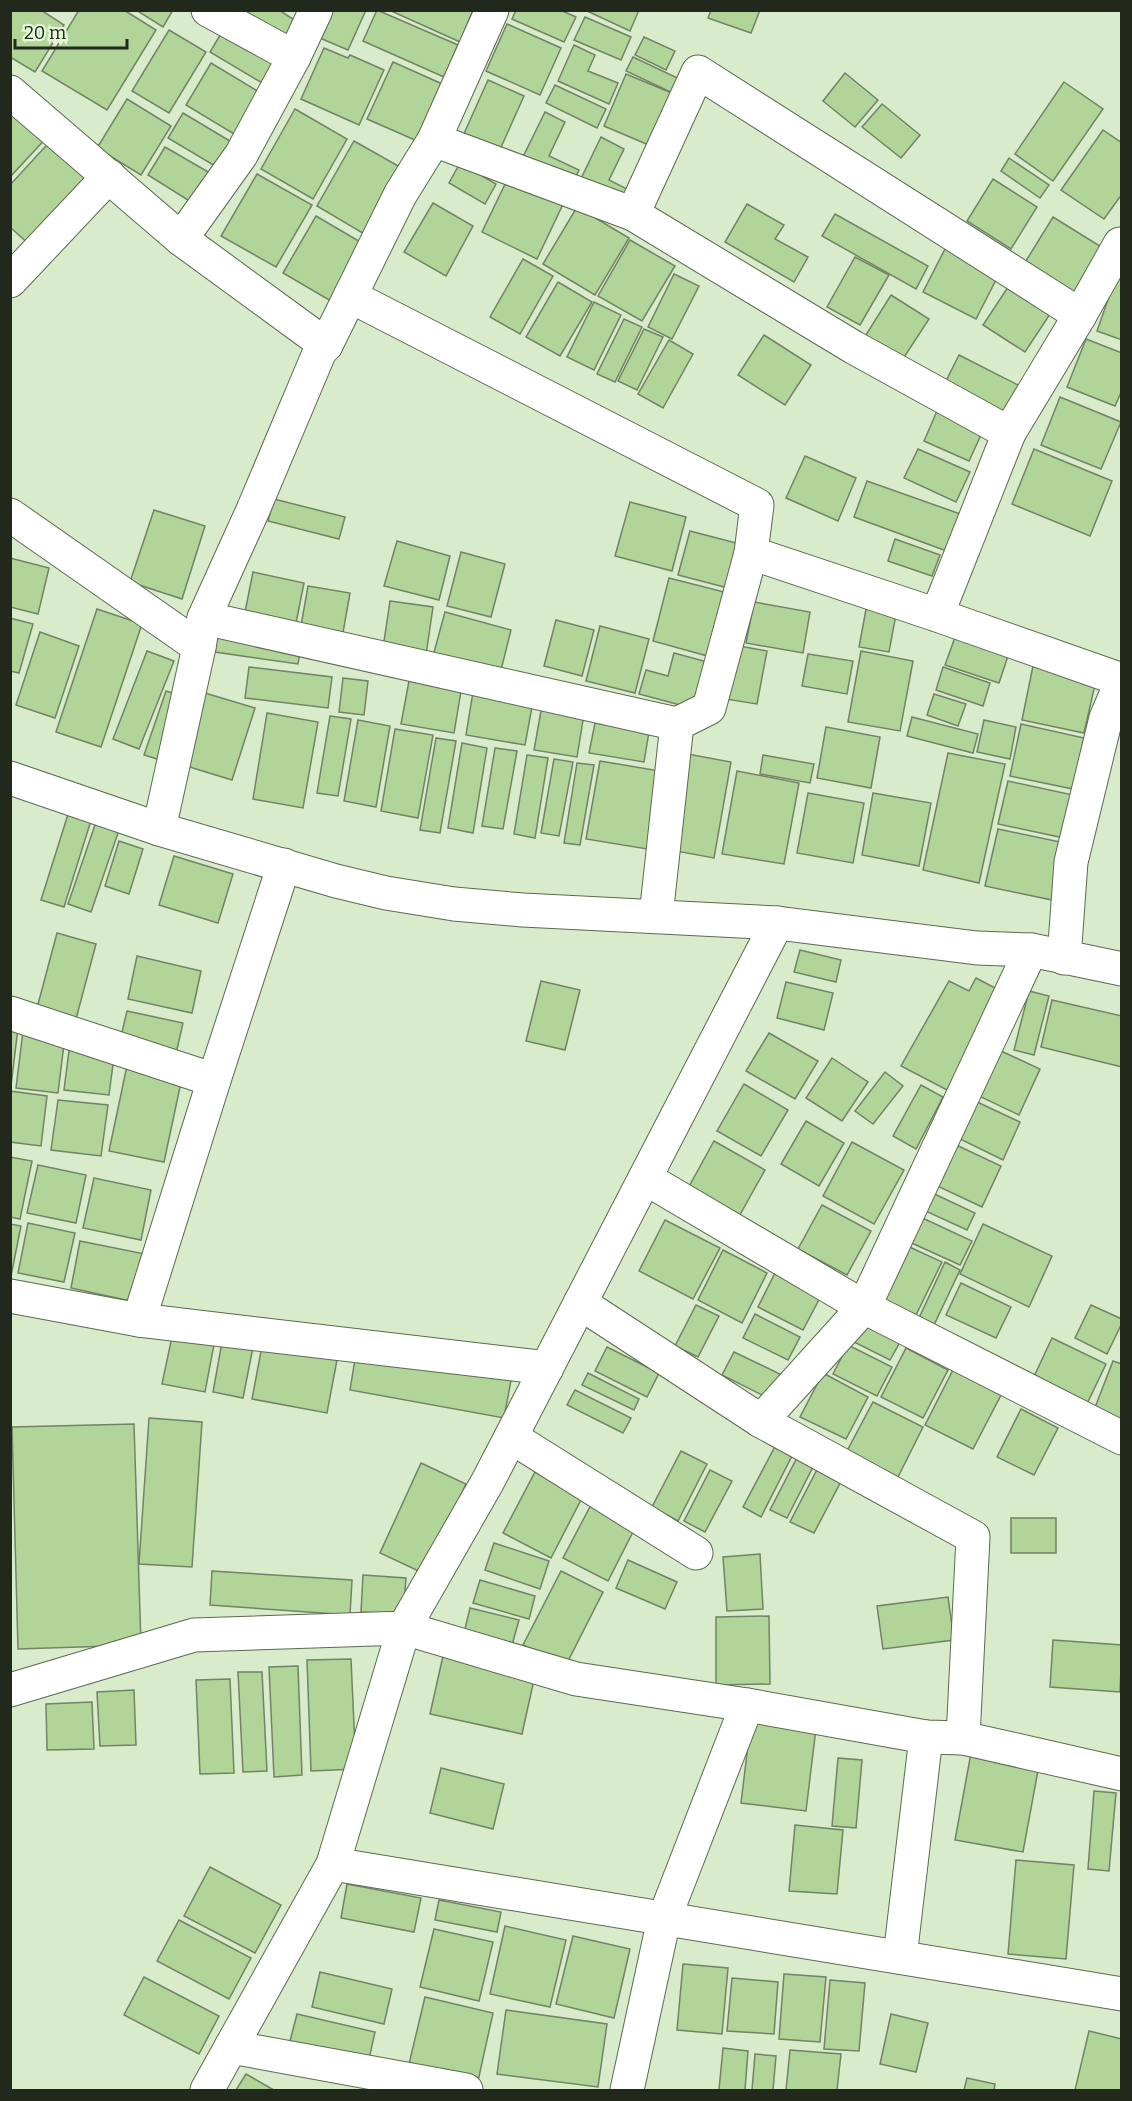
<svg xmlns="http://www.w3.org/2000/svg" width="1132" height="2101" font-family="Bitter,serif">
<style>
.building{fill:#b1d498;stroke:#728366;stroke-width:1.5}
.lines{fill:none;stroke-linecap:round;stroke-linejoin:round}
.minor-casing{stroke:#5a6b4f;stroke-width:35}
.secondary-casing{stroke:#5a6b4f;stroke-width:35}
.minor{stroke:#fff;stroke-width:33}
.secondary{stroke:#fff;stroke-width:33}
</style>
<rect width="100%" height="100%" fill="#d8ebcb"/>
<g class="building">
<path d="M10,10H41L64,25L35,72L10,57Z"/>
<path d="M79,10H124L156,30L107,110L42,71Z"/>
<path d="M136,10H173L163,27Z"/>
<path d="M234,10H279L296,21L284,41Z"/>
<path d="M332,10H366L348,50L320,38Z"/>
<path d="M377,10L458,45L444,77L363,41Z"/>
<path d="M389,10H473L460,42Z"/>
<path d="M516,10H560L576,17L564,42L512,19Z"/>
<path d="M585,10H639L630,31Z"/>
<path d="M711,10H760L751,33L708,18Z"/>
<path d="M585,17L631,37L621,60L574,40Z"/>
<path d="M507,24L561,48L540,95L486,71Z"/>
<path d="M225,27L279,60L264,84L210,52Z"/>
<path d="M169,30L206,52L169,113L132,91Z"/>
<path d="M644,37L675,51L666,70L635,55Z"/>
<path d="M574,45L595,55L588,71L618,83L609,104L558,81Z"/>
<path d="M324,48L348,58L350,55L384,70L359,125L301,99Z"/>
<path d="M633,57L686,82L679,96L626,71Z"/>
<path d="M393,62L449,87L424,144L367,119Z"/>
<path d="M211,63L259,92L234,134L186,105Z"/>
<path d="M845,73L878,100L855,127L823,101Z"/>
<path d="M626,74L674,94L651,146L604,126Z"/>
<path d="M488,80L524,96L498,154L462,138Z"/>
<path d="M1064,82L1103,109L1053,181L1015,154Z"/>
<path d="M555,85L606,109L597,128L546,103Z"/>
<path d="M127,99L171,126L141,175L97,148Z"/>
<path d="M10,100L49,135L10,177Z"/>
<path d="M882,104L920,135L901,158L862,127Z"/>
<path d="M295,109L347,139L313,199L261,169Z"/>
<path d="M545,112L565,122L549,156L579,170L569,190L519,165Z"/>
<path d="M183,113L235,144L220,169L168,138Z"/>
<path d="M1103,130L1122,143V194L1104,219L1061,190Z"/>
<path d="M56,135L99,174L32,247L10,227V185Z"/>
<path d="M601,137L624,149L609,180L627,189L618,209L576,189Z"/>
<path d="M354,141L409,172L371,238L317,206Z"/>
<path d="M165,147L217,177L199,207L148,175Z"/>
<path d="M1009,158L1049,185L1040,198L1001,171Z"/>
<path d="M460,163L496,184L485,204L449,183Z"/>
<path d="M257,174L312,205L276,267L221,236Z"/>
<path d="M509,176L564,202L537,259L482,232Z"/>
<path d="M993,179L1037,207L1011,249L967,221Z"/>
<path d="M433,203L473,226L446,276L404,252Z"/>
<path d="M747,204L784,225L775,239L808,257L794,282L725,242Z"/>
<path d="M577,207L629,238L595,295L543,264Z"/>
<path d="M835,214L928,266L916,289L822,236Z"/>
<path d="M316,216L369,247L336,304L283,273Z"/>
<path d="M1053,217L1103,248L1071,300L1021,269Z"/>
<path d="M630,240L675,266L642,321L598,296Z"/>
<path d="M947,245L1000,272L976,319L923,292Z"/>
<path d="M855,257L889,275L860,325L827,307Z"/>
<path d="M523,259L553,276L520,334L490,317Z"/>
<path d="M674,274L699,286L672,339L648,327Z"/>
<path d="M1117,274L1122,276V340L1097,331Z"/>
<path d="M1016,275L1058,302L1025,352L983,325Z"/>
<path d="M558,282L592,302L560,356L526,337Z"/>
<path d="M891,295L929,319L901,362L864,338Z"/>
<path d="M594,302L621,315L594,370L567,357Z"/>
<path d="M624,319L642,327L615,382L597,374Z"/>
<path d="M644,329L663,337L637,390L618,381Z"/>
<path d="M764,335L811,365L785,405L738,375Z"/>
<path d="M1086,339L1122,353V390L1115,406L1067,387Z"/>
<path d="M669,340L693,354L663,408L638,394Z"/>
<path d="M959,355L1022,387L1006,419L943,387Z"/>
<path d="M1060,397L1121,422L1101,469L1041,445Z"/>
<path d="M940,404L986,424L969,461L924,441Z"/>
<path d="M918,449L970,472L956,502L904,478Z"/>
<path d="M1034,449L1112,481L1090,536L1012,504Z"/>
<path d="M805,456L856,478L838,521L786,498Z"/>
<path d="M867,481L966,516L952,553L854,517Z"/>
<path d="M274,499L345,517L339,539L268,521Z"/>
<path d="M630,502L686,517L672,571L615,556Z"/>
<path d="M154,510L205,526L182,599L130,582Z"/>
<path d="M690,531L740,544L728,588L678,575Z"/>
<path d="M895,539L940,555L932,576L888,561Z"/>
<path d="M397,541L450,556L439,600L384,586Z"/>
<path d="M461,552L505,564L491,617L447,606Z"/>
<path d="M10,558L49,568L38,614L10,607Z"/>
<path d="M253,572L304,583L294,633L243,622Z"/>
<path d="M669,578L728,593L711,657L653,641Z"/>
<path d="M308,586L350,593L341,644L299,637Z"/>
<path d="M390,601L433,607L426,655L383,648Z"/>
<path d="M754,602L810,612L803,653L746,643Z"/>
<path d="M867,604L897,609L889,652L859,647Z"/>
<path d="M97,609L142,624L101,747L56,732Z"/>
<path d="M445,612L511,630L500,674L433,656Z"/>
<path d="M10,618L33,624L19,673L10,671Z"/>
<path d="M556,620L594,630L582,676L544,666Z"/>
<path d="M600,626L649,639L635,693L586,681Z"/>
<path d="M958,629L1011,647L999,683L945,665Z"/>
<path d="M211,631L301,645L298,664L208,651Z"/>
<path d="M40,632L79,646L55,718L16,705Z"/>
<path d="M729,644L767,651L757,704L719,698Z"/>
<path d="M147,651L174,661L139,749L113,739Z"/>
<path d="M861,651L913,661L900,731L848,722Z"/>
<path d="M674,653L711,663L699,710L639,694L646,670L668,676Z"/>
<path d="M808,654L853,661L847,694L802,686Z"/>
<path d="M1033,666L1096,680L1084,733L1022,720Z"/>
<path d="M249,667L332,677L328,708L245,698Z"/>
<path d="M943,667L990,683L983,706L936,690Z"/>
<path d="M411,670L463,679L454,733L401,724Z"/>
<path d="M343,678L368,681L364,715L339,712Z"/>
<path d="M474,686L534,696L525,745L466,735Z"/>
<path d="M166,691L185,697L164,761L144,755Z"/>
<path d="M205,693L255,708L232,780L183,765Z"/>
<path d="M934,694L966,704L958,726L927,715Z"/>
<path d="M543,700L585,708L577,757L534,750Z"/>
<path d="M267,713L318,722L303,808L253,799Z"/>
<path d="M330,716L351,719L338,796L317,793Z"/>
<path d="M912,717L978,734L973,753L907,736Z"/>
<path d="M358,720L390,726L376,807L344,801Z"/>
<path d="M984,720L1016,727L1010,759L977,752Z"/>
<path d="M595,723L649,732L644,762L589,753Z"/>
<path d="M1021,724L1084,738L1073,789L1010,776Z"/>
<path d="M826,727L880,737L871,788L817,778Z"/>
<path d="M395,729L433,735L418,818L381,811Z"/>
<path d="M436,738L456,741L440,833L420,830Z"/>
<path d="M462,743L487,748L473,833L448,828Z"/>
<path d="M495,748L517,751L503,829L482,826Z"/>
<path d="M682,753L731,762L714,858L665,849Z"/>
<path d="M948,753L1005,764L979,883L923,870Z"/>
<path d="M527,755L548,758L535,838L514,834Z"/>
<path d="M763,755L814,764L810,783L760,774Z"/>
<path d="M554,759L573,762L559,836L541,833Z"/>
<path d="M600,761L660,771L647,849L586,839Z"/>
<path d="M577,763L594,765L580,845L564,843Z"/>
<path d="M737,771L799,783L784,864L722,854Z"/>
<path d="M1008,781L1073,795L1064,838L998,824Z"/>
<path d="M808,793L864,803L853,863L797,853Z"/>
<path d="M873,793L931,803L919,866L862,855Z"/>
<path d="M70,808L93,814L64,907L41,900Z"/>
<path d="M96,822L119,830L91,912L68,904Z"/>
<path d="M998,829L1065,843L1052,900L985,886Z"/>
<path d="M119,841L143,849L129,894L105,886Z"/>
<path d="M174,856L233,874L218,923L159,905Z"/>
<path d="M57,933L96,944L76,1019L37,1008Z"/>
<path d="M800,950L841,960L836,982L794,972Z"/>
<path d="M137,956L201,971L192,1013L128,999Z"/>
<path d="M976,978L1001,991L947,1090L901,1066L949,981L969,991Z"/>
<path d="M541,981L580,990L565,1050L526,1041Z"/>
<path d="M786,982L833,993L824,1030L777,1018Z"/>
<path d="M1029,991L1049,996L1034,1055L1014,1050Z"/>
<path d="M1052,1000L1122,1016V1067L1041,1047Z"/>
<path d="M127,1011L183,1023L175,1058L119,1045Z"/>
<path d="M10,1027L18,1028L11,1086H10Z"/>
<path d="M23,1031L65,1036L58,1093L16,1088Z"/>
<path d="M769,1033L818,1061L795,1099L746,1071Z"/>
<path d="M70,1043L115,1049L109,1095L64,1090Z"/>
<path d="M1001,1051L1040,1069L1019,1115L979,1096Z"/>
<path d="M832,1058L868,1082L842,1121L806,1098Z"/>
<path d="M128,1061L183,1073L164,1162L109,1151Z"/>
<path d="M885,1072L903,1086L873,1124L855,1111Z"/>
<path d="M744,1084L788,1110L761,1156L717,1131Z"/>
<path d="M921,1085L943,1097L916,1149L893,1136Z"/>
<path d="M10,1091L47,1096L41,1146L10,1142Z"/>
<path d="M58,1100L108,1105L101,1156L51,1150Z"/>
<path d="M975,1101L1020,1122L1003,1160L958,1138Z"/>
<path d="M806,1121L844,1143L819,1186L781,1164Z"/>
<path d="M714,1141L765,1170L737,1220L686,1192Z"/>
<path d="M852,1142L904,1170L874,1224L823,1196Z"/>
<path d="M952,1143L1001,1166L982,1207L933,1184Z"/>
<path d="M10,1157L32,1161L20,1219L10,1217Z"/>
<path d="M38,1165L86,1175L76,1223L27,1213Z"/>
<path d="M94,1178L151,1190L141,1240L83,1228Z"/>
<path d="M928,1191L975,1213L967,1230L919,1208Z"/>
<path d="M822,1205L871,1231L847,1275L798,1249Z"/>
<path d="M916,1215L972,1241L960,1265L905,1240Z"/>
<path d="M665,1220L720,1248L693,1299L639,1271Z"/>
<path d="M28,1223L75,1233L64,1282L18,1273Z"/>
<path d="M10,1224L21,1226L11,1276H10Z"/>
<path d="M983,1224L1052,1256L1029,1307L960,1274Z"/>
<path d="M80,1241L145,1254L135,1302L71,1288Z"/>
<path d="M901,1243L942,1262L915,1317L875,1298Z"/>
<path d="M723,1250L767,1273L742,1323L698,1300Z"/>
<path d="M945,1262L960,1270L934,1325L919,1318Z"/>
<path d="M776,1271L822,1294L803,1330L758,1307Z"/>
<path d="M961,1283L1011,1307L996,1338L946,1315Z"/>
<path d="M696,1305L719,1316L698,1357L675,1346Z"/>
<path d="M1091,1305L1122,1319V1323L1107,1354L1075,1338Z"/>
<path d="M755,1314L800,1337L788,1360L743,1338Z"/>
<path d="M863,1323L900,1342L890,1360L854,1342Z"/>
<path d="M174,1327L216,1334L205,1392L162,1384Z"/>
<path d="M1052,1338L1106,1364L1085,1408L1031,1383Z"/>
<path d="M222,1342L253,1347L243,1398L213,1392Z"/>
<path d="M848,1345L892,1367L877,1396L833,1374Z"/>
<path d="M262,1346L337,1360L327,1413L252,1399Z"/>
<path d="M357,1347L512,1375L504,1418L350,1390Z"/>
<path d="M607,1347L659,1373L647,1397L595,1371Z"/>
<path d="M906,1348L948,1370L923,1418L881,1397Z"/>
<path d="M734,1352L782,1375L770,1399L722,1375Z"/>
<path d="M1113,1361L1122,1364V1421L1094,1410Z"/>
<path d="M953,1370L1001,1395L973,1449L925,1425Z"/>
<path d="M588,1373L639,1399L634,1410L582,1385Z"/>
<path d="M823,1373L868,1397L846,1439L800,1417Z"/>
<path d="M575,1390L631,1418L623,1433L567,1405Z"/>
<path d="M873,1402L923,1427L898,1477L847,1451Z"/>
<path d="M1021,1409L1058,1428L1034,1475L997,1457Z"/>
<path d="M149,1418L202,1422L192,1567L139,1564Z"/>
<path d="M134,1424L141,1645L18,1649L12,1427Z"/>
<path d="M780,1437L797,1446L761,1517L743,1507Z"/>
<path d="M802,1448L818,1457L787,1518L770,1510Z"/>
<path d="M681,1451L707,1464L678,1521L652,1507Z"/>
<path d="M823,1458L847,1470L814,1533L790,1522Z"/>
<path d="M421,1463L466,1484L425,1574L380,1553Z"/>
<path d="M710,1470L732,1481L705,1532L684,1521Z"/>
<path d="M535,1472L583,1496L551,1558L503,1533Z"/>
<path d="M592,1503L636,1526L608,1581L563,1558Z"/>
<rect x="1011" y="1518" width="45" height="35"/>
<path d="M494,1543L549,1561L540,1589L485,1570Z"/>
<path d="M760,1554L763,1609L727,1611L723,1557Z"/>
<path d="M628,1560L677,1582L665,1609L616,1588Z"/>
<path d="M212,1571L352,1580L350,1615L210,1605Z"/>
<path d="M561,1571L603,1592L565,1667L523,1645Z"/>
<path d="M363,1575L406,1578L403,1615L361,1612Z"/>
<path d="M480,1580L535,1596L529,1619L473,1603Z"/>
<path d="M948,1597L954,1640L883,1649L877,1606Z"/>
<path d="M470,1608L519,1620L512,1645L464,1633Z"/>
<path d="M769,1616L770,1684L716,1685V1617Z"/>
<path d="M1053,1640L1122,1645L1120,1692L1050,1687Z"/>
<path d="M443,1656L535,1675L522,1734L430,1714Z"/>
<path d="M351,1659L356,1769L311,1771L307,1660Z"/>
<path d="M298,1666L302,1775L274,1777L269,1667Z"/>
<path d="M238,1672H262L267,1771L243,1772Z"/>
<path d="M230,1679L234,1773L200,1774L196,1680Z"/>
<path d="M134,1690L136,1745L100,1746L97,1692Z"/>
<path d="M92,1702L94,1749L47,1750L46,1704Z"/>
<path d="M752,1712L817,1720L806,1811L741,1803Z"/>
<path d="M971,1753L1039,1765L1023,1852L955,1840Z"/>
<path d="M838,1758L862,1760L856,1828L832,1826Z"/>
<path d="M441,1768L504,1784L493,1829L430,1813Z"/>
<path d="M1094,1791L1116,1793L1109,1871L1088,1869Z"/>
<path d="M795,1825L843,1830L837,1894L789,1891Z"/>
<path d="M1016,1860L1074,1865L1066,1959L1008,1954Z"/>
<path d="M210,1867L281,1905L255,1953L184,1916Z"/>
<path d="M347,1884L421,1898L414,1932L341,1918Z"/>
<path d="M439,1900L501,1912L497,1932L435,1920Z"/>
<path d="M179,1920L251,1958L229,1999L157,1961Z"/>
<path d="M505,1926L566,1940L550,2007L490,1994Z"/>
<path d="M434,1929L493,1942L479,2001L420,1987Z"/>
<path d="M573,1936L630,1949L614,2018L556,2004Z"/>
<path d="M683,1964L728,1968L722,2034L677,2030Z"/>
<path d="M320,1972L392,1989L384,2024L312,2007Z"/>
<path d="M784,1974L826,1977L820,2042L779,2039Z"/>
<path d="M144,1977L219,2016L199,2054L124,2015Z"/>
<path d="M732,1978L778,1982L774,2034L727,2031Z"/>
<path d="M830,1980L865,1983L859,2051L824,2049Z"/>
<path d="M425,1997L493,2013L478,2081L409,2064Z"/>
<path d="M506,2010L607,2024L598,2087L497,2074Z"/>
<path d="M297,2014L375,2032L369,2059L290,2041Z"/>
<path d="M891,2014L928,2023L916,2072L880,2064Z"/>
<path d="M1089,2031L1122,2039V2090H1075Z"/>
<path d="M723,2048L748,2051L745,2090H719Z"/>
<path d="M790,2050L841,2054L837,2090H786Z"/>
<path d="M755,2054L776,2056L773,2090H752Z"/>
<path d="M246,2074L274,2090H236Z"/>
<path d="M967,2078L995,2084L994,2090H964Z"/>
</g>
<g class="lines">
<g class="minor-casing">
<g id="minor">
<path d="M208,10L294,57"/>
<path d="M10,92L181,239L326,345"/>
<path d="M434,140L633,214L853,347L1009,433L1080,315L1120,244L1122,245"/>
<path d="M633,214L698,72L1080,315"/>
<path d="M181,239L241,155L294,57L316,10"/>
<path d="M10,281L109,176"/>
<path d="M350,296L757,505L751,553"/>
<path d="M10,515L199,647L159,829"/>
<path d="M937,615L1009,433"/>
<path d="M204,618L677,724"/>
<path d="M199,647L204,618L253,510L320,351L326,345L400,195L434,140L492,10"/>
<path d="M656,916L677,724L709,708L751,553L937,615L1122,680"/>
<path d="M1064,958L1071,862L1106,718L1122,681"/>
<path d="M10,1013L214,1080"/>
<path d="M645,1178L864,1307L1122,1438"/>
<path d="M10,1296L139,1320L547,1368"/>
<path d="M580,1303L761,1421L973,1537L963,1738"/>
<path d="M139,1320L214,1080L284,865"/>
<path d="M761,1421L864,1307L1031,950"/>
<path d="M511,1437L696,1553"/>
<path d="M10,1690L194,1635L404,1628L488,1481L777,923"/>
<path d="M333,1864L1122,1994"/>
<path d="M900,1957L926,1737"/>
<path d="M231,2047L466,2090"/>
<path d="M207,2090L333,1864L404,1628L576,1679L747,1705L926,1737L963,1738L1122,1774"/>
<path d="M627,2090L664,1919L747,1705"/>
</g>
</g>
<g class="secondary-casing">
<path id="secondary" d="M10,778L159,829L336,881L386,893L454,904L523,910L777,923L977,948L1031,950L1122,969"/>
</g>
<use href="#minor" class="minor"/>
<use href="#secondary" class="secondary"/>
</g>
<rect width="1132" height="2101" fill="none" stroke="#21281c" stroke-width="24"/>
<path d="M15 39v9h112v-9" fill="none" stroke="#21281c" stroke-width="3"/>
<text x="24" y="39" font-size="18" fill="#21281c" stroke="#e5f9d8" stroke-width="4.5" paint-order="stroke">20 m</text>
</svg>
